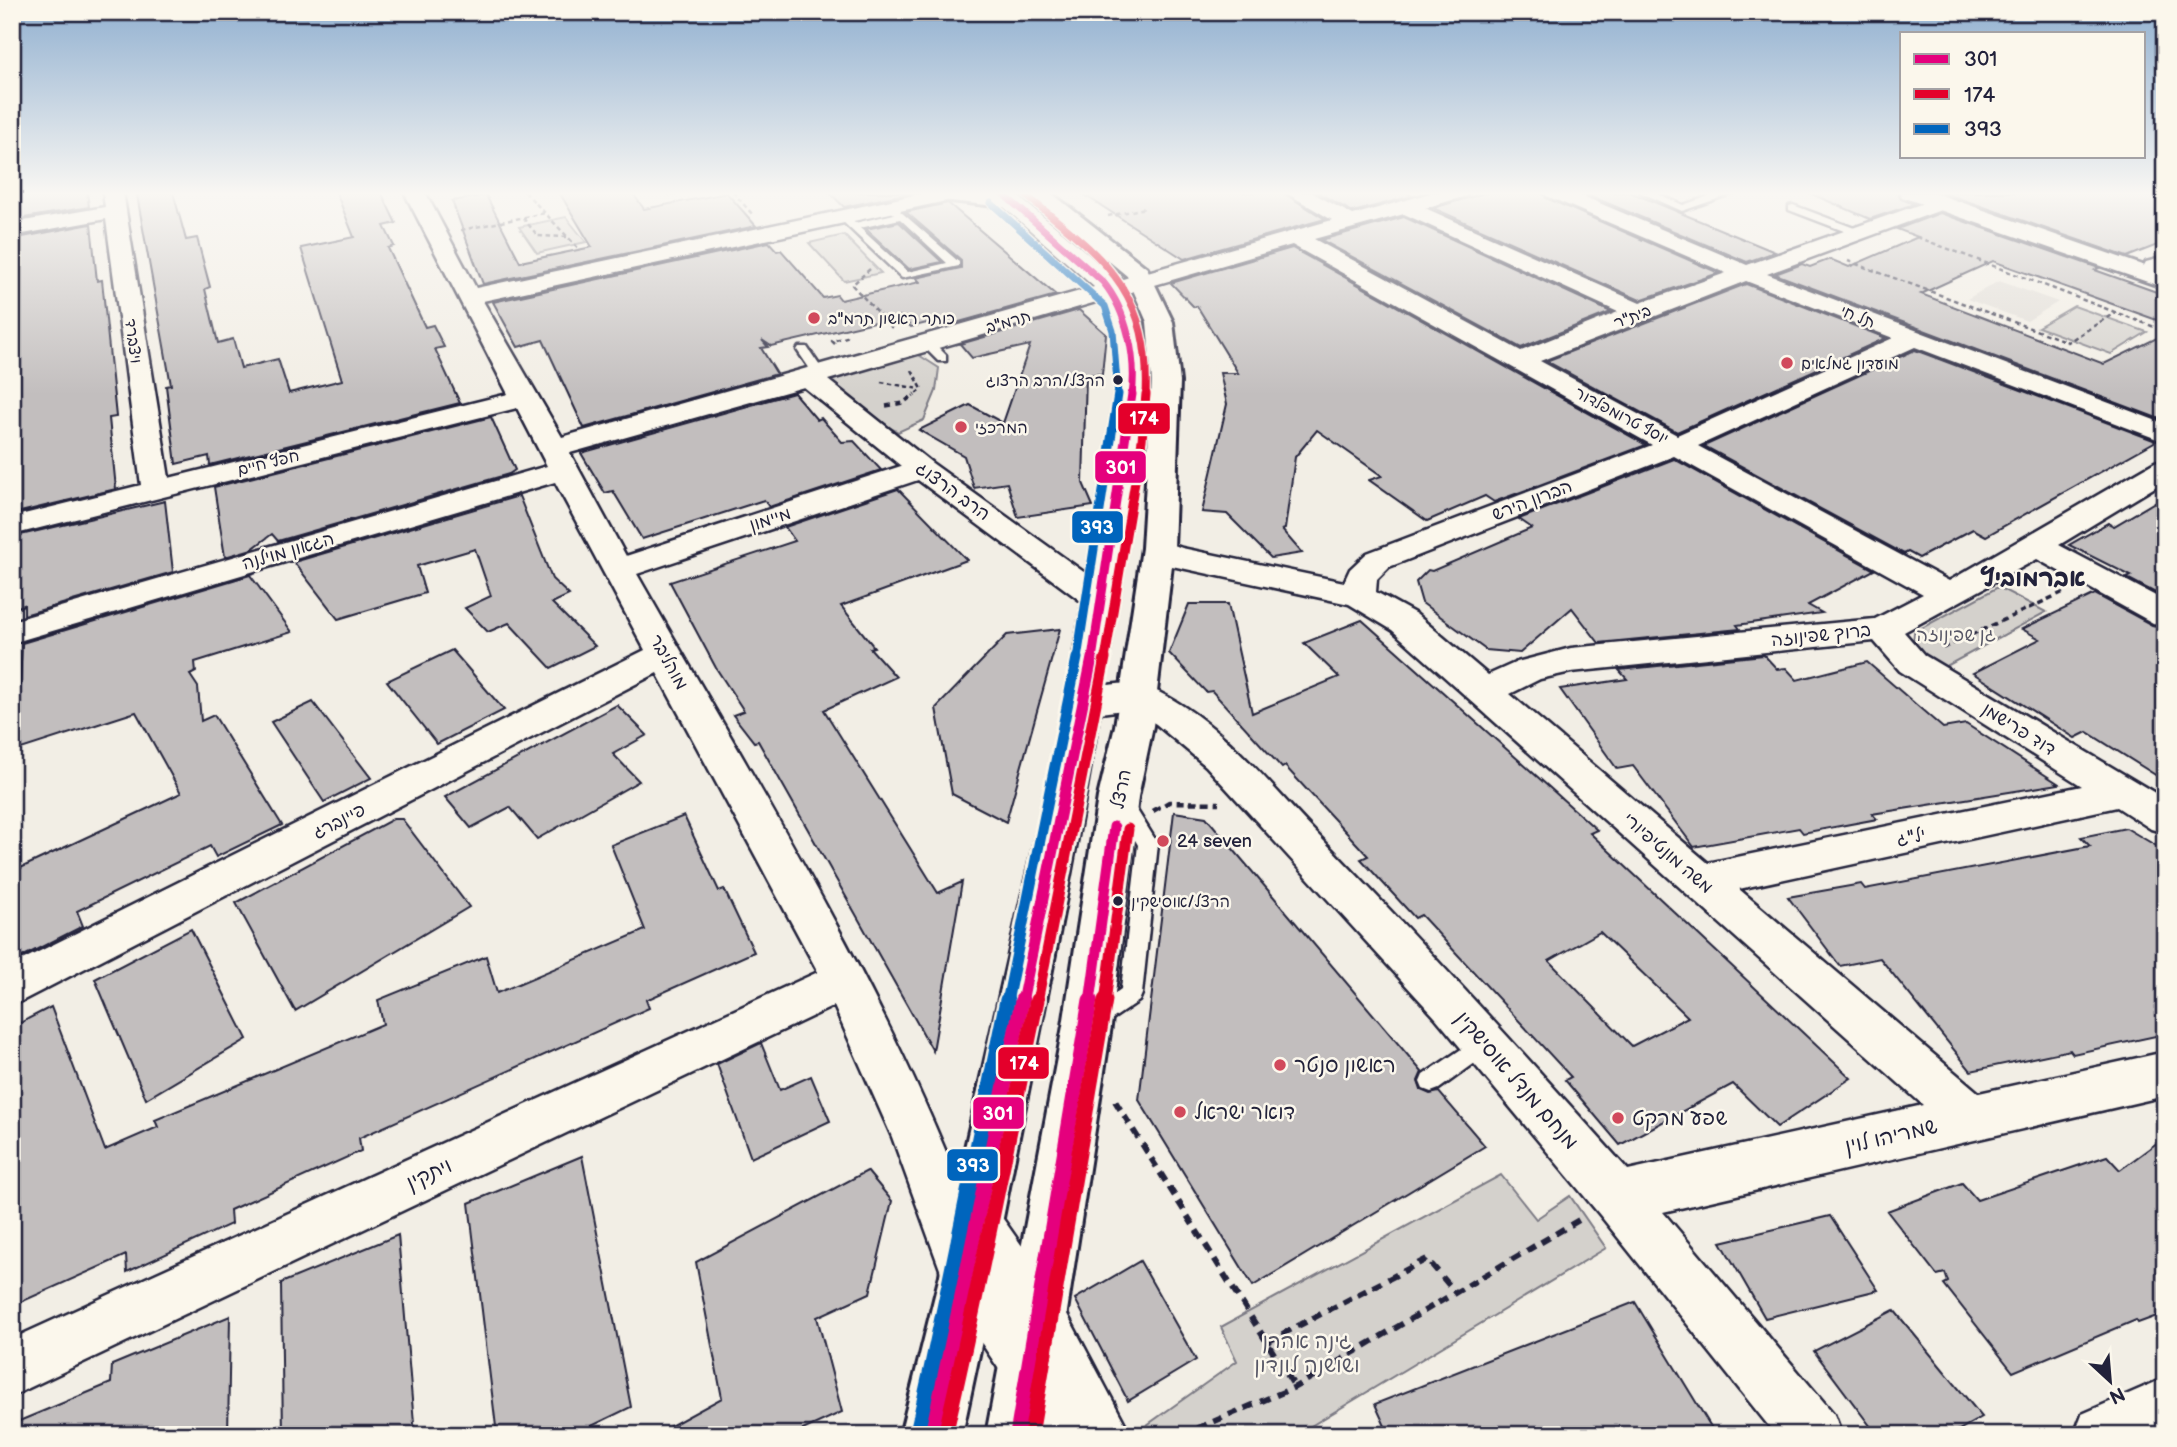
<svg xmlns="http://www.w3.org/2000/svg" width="2177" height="1447" font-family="'Balsamiq Sans','Playpen Sans Hebrew',sans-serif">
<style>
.built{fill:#e0dcd6}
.green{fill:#d4d1cc;stroke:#7b7a84;stroke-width:2}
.building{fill:#c2bebe;stroke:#22223b;stroke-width:2;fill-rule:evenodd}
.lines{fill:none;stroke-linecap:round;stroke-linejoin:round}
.lane-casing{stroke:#22223b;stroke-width:5}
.street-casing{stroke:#22223b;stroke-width:5}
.primary-casing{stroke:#22223b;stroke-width:6}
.path-far3{stroke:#22223b;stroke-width:2.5;stroke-dasharray:4.5 3.5;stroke-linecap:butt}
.path-far2{stroke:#22223b;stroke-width:3.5;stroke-dasharray:6 4.5;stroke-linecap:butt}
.path-far1{stroke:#22223b;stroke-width:4.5;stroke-dasharray:8 5;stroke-linecap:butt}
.path{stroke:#22223b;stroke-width:6;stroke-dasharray:10 7;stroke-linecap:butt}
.lane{fill:#fbf7ec;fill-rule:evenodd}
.street{fill:#fbf7ec;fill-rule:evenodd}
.primary{fill:#fbf7ec;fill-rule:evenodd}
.bus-1-far3-casing{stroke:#fbf7ec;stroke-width:10}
.bus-1-far2-casing{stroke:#fbf7ec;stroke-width:13}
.bus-1-far1-casing{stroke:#fbf7ec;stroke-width:17}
.bus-1-casing{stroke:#fbf7ec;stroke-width:20}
.bus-2-far3-casing{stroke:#fbf7ec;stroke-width:10}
.bus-2-far2-casing{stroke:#fbf7ec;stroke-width:13}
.bus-2-far1-casing{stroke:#fbf7ec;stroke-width:17}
.bus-2-casing{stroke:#fbf7ec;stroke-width:20}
.bus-3-far3-casing{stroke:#fbf7ec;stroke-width:10}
.bus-3-far2-casing{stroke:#fbf7ec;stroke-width:13}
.bus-3-far1-casing{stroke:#fbf7ec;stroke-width:17}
.bus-3-casing{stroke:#fbf7ec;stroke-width:20}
.bus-1-far3{stroke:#e5007d;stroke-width:7}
.bus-1-far2{stroke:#e5007d;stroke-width:9}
.bus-1-far1{stroke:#e5007d;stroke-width:11}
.bus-1{stroke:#e5007d;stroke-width:15}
.bus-2-far3{stroke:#e4002b;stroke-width:7}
.bus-2-far2{stroke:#e4002b;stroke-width:9}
.bus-2-far1{stroke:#e4002b;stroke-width:11}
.bus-2{stroke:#e4002b;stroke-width:15}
.bus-3-far3{stroke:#0065bd;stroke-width:7}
.bus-3-far2{stroke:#0065bd;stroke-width:9}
.bus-3-far1{stroke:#0065bd;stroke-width:11}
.bus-3{stroke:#0065bd;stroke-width:15}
.poi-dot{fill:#d1495b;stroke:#fbf7ec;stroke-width:2.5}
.bus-dot{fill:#22223b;stroke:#fbf7ec;stroke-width:2.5}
.labels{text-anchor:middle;stroke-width:5;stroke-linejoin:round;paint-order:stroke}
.far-street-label{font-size:16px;fill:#22223b;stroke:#fbf7ec}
.far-poi-label{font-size:16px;fill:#22223b;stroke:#fbf7ec;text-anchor:start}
.bus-label{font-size:16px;fill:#22223b;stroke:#fbf7ec;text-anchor:end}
.street-label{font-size:18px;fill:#22223b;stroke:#fbf7ec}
.park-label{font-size:18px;fill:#575766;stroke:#fbf7ec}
.poi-label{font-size:18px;fill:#22223b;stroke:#fbf7ec;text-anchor:start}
.near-poi-label{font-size:21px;fill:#22223b;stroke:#fbf7ec;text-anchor:start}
.near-street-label{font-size:21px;fill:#22223b;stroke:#fbf7ec}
.near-park-label{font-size:21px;fill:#575766;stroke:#fbf7ec}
.district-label{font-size:24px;font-weight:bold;fill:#22223b;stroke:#fbf7ec}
.line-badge{stroke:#fbf7ec;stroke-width:2.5}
.badge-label{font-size:19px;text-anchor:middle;font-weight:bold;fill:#fff}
</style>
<rect width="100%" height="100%" fill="#f2eee5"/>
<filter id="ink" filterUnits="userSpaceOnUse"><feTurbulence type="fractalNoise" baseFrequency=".0143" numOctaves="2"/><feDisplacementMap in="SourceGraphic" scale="14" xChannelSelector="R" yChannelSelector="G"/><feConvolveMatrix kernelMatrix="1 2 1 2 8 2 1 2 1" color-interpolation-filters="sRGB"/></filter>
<g filter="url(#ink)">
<path class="built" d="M1999,281L2058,302L2027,321L1967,299Z"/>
<g class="green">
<path d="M566,217L586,242L537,253L519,227Z"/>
<path d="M844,235L881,273L844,281L809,243Z"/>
<path d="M2074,306L2147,332L2111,354L2038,327Z"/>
<path d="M914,352L939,368L936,391L924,420L898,432L865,415L821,378Z"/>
<path d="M1998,587L2046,612L1941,669L1913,646L1914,632Z"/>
<path d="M1501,1175L1536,1219L1570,1196L1606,1248L1296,1435H1144L1140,1430L1237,1361L1221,1327Z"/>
</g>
<g class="building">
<path d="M12,192H87L89,207L12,220Z"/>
<path d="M154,192H173L186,240L197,238L210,287L205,289L218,343L233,339L241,368L278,359L289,393L342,380L301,248L354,237L336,192H381L396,223L384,226L394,246L388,248L425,327L433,325L444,347L435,349L460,403L210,465L209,456L176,464L166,386L171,385L137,195Z"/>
<path d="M559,192H632L644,209L727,193L756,226L483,284L452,201L486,195L520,262L592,247Z"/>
<path d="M829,192H914L844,207Z"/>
<path d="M1080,192H1282L1325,219L1184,259Z"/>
<path d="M1317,192H1406L1412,196L1353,212Z"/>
<path d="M1488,192H1542L1546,198L1719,273L1640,300L1433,208Z"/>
<path d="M1581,192H1630L1775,252L1747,262Z"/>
<path d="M1807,192H1898L1901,199L1914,204L1870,219Z"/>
<path d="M1941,192H2151L2165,201V242L2127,257Z"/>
<path d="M948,203L1056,295L945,326L939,320L911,327L900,316L771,346L762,340L768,347L761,348L777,374L584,428L543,340L518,347L493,302L769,242L777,251L781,250L823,298L837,295L841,300L920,282L916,278L961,268V260L906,212Z"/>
<path d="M1940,213L2099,268L2095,270L2165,295V323L1993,261L1921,294L2104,364L2165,334V421L1775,274L1802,264L1810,267L1830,259L1849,267L1918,237L1897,229Z"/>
<path d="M1404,217L1611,312L1521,348L1321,240Z"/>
<path d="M899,222L942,262L909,269L866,229Z"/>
<path d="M91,224L97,281L102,280L116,417L109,418L116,489L12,514V239Z"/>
<path d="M1292,248L1646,445L1494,502L1485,496L1427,521L1369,480L1382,476L1317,430L1295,457L1285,529L1282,530L1302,553L1271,558L1227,514L1202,512L1227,404L1220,373H1238L1197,306L1194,307L1171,283Z"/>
<path d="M1746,284L1886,338L1677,432L1546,361Z"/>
<path d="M1079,310L1106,334L1102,374L1086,375L1083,483L1093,506L1018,517L1007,483L974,488L964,456L919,430L970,405L1003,423L1030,345L972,358L960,344Z"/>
<path d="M1915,350L2156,441L1986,536L1973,529L1919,558L1908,552L1904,554L1704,446Z"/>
<path d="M794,393L817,420L821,418L842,442L854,441L881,470L769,507L764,500L642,539L613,491L605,493L581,453Z"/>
<path d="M491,417L515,470L509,474L278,541L272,534L252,549L225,557L214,487Z"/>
<path d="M1674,459L1874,570L1808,605L1822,613L1737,625L1740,629L1599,643L1572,608L1520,653L1486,650L1422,603L1416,582L1428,570L1432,571L1532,528L1519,519Z"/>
<path d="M898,489L967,560L841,606L874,647L870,648L896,677L824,710L938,893L962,882L933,1051L758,741L754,742L733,715L744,711L716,668L670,582L795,541L785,527Z"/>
<path d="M519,496L552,579L569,595L552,603L595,646L551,668L509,623L488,632L465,608L491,596L475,549L417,566L425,593L338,619L294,562Z"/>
<path d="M2165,496V598L2127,578L2131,576L2069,545L2108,523L2114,526Z"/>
<path d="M165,501L173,572L24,615V605L12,609V537Z"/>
<path d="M250,575L292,632L195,662L196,672L190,675L198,687L201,721L214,715L282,825L216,857L210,846L77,911L83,926L12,962V872L181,793L136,712L12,752V725L18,724L22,643Z"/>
<path d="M2095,594L2152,625L2165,628V781L2087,732L2075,738L1973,673L2040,639L2022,629Z"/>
<path d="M1189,604H1228L1252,713L1339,677L1304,643L1362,620L1597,830L1590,833L1851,1078L1777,1127L1733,1084L1620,1145L1565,1080L1571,1077L1421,915L1415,918L1361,859L1368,856L1285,766L1282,768L1212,691L1206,692L1169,653ZM1600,932L1688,1017L1632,1046L1549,961Z"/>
<path d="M1060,629L1006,822L952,794L936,708L1007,635Z"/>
<path d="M452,650L504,710L437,744L387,681Z"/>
<path d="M1764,655L1777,669L1786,668L1797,680L1867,662L1943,728L1966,724L2059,784L1872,814L1877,819L1803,833L1799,828L1694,847L1633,766L1617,769L1560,689L1627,679L1619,670Z"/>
<path d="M313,702L371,778L324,802L271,722Z"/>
<path d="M617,705L647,735L613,754L639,781L537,839L510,807L471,828L445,797Z"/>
<path d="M1174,812L1206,817L1422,1072L1418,1081L1421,1090L1430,1094L1439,1092L1485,1146L1253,1286L1139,1100Z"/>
<path d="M684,816L719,891L724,889L754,952L646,1000L649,1008L359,1138L361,1151L230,1210L231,1224L127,1272L126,1255L12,1306V1198L21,1195L12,1167V1027L51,1007L105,1150L158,1127L155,1120L383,1024L378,1000L486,956L497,993L645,930L611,845Z"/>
<path d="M393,819H402L469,907L295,1011L236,903Z"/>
<path d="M2126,828L2165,851V1034L2073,1054L2070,1050L1971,1071L1880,958L1840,966L1788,897L1861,884L1865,889L2090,846L2081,837Z"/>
<path d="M191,929L247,1039L146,1099L95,979Z"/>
<path d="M761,1043L780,1090L811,1076L830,1121L751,1158L717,1064Z"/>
<path d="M2165,1137V1313L2138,1323L2136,1320L2013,1372L1944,1284L1948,1282L1945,1273L1937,1275L1887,1211L1962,1183L1977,1200L2107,1156L2120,1170Z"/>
<path d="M582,1156L631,1407L573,1435H497L469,1203Z"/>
<path d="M867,1171L892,1201L870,1293L817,1317L842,1412L792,1435H654L722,1398L696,1262Z"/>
<path d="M1830,1216L1878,1290L1765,1318L1721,1242Z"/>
<path d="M398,1235L415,1435H283L281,1283Z"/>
<path d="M1140,1261L1196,1360L1128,1401L1075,1299Z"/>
<path d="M1635,1302L1716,1435H1389L1375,1404Z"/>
<path d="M1894,1310L1982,1417L1950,1435H1877L1814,1351Z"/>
<path d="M230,1316L228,1435H12V1424L111,1383L112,1365Z"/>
</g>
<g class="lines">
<g class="lane-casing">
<g id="lane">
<path d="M1640,192H1654L1683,205L1721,192H1737L1682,211Z"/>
<path d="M893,205L959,262V266L902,278L840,219L845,216L855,223L894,214L888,208ZM900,219L947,263L908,272L860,228Z"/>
<path d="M1793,205L1865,232L1866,234L1857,236L1789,210V206Z"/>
<path d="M924,341H932L946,355V361H938L924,347Z"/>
<path d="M799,347H807L826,375L824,378H816L797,350Z"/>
<path d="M1123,797L1130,799L1158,844L1142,994L1139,1001L1096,1030L1088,1027L1085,1020L1088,1013L1121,989L1138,845L1114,804L1116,799Z"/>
<path d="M1485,1033L1493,1036L1496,1043L1493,1050L1439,1089L1431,1092L1423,1089L1420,1082L1423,1075Z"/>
</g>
</g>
<g class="street-casing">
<g id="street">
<path d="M103,192H123L169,478L508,394L404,192H425L476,288L929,192H970L960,198L483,301L562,437L1332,220L1285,192H1311L1353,215L1434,192H1469L1466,196L1425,208L1640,303L1726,273L1547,196L1544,192H1573L1747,265L1935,199H1949L1952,203L1949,207L1767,274L2165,424V442L1915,347L1698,446L1949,581L2155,462L2165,459V481L2059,545L2165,601V626L2153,623L2037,559L1904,632L1924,655L2165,799V833L2151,829L2117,807L1739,889L1979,1093L2165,1052V1096L1663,1212L1834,1414L1842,1435H1776L1600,1215L1435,1017L1206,766L1156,724L1131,709L1085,715L1072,711L1067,702L1072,693C1094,687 1130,678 1150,688C1219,718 1270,786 1321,838C1426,946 1527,1057 1628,1170L1923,1105L1392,630L1349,604L1172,566L1147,555L1142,548L1147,541L1158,539L1182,548L1344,582L1350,569L1367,553L1652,445L1292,245L828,380L932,463L1113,593L1117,600L1113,607L1101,610L1089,607L918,480L637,574C752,777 878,976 963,1194L971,1191L989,1199L1058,1297L1131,1435H1044L1038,1428L949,1294L892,1137L834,1006L12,1396V1339L818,972L657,673L12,1006V965L645,650L555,482L12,643V621L547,466L517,408L12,535V517L141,485L106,219L12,236V223L105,207ZM1404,214L1618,312L1521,351L1314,239ZM1746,281L1893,338L1677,435L1540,361ZM804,387L901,466L626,556L570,453ZM1674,456L1923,594L1875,619L1571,648L1517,662L1488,675L1416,614L1376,592L1377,579L1389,567ZM1874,641L1900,671L2082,786L1708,863L1510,694L1540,679L1571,672Z"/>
<path d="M2154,192H2165V199Z"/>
<path d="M2165,257V271L2154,274L2143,267L2146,262Z"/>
<path d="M2165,1378V1435H2074L2082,1414Z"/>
</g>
</g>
<g class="primary-casing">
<g id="primary">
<path d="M942,192H1013C1055,229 1125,272 1139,327C1157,393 1134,478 1125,545C1094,773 1046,998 1002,1223L996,1275L962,1435H900L940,1275L948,1223L1066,702L1119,387L1114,328L1105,300L1094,287L1004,207L951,201L943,200Z"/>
<path d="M1026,192H1050L1147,268L1173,322L1180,382L1174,548L1153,726L1138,797L1111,1026L1048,1435H986L1063,1026L1098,797L1115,726L1142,548L1152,382L1147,322L1127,276Z"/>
<path d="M1900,192H1932L2165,273V288L1902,197Z"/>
</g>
</g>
<g class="path-far3">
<path d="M525,192L580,250"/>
<path d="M666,192L669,195L682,192"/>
<path d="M733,192L753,215"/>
<path d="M1108,216L1145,208"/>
<path d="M523,218L538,236L568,237"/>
<path d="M461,230L545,213"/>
<path d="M1917,237L2165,331"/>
<path d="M1848,261L2068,342L2116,312"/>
<path d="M870,269L852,285L892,328"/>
<path d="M835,344L832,341L850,336"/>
<path d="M912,370L922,389L913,396"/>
<path d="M881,382L920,389"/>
</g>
<g class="path-far2">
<path d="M886,406L903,403L915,394"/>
<path d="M1943,648L2066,591"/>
</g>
<path class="path-far1" d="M1153,811L1169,802L1219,803"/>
<g class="path">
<path d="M1115,1101L1295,1387"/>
<path d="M1267,1342L1427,1259L1455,1292"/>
<path d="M1182,1435L1295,1387L1584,1217"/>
</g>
<use href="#lane" class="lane"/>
<use href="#street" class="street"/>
<use href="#primary" class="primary"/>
<g class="bus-1-far3-casing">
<path id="bus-1-far3" d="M1001,192L1103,282C1127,311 1137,358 1132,396"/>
</g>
<g class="bus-1-far2-casing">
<path id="bus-1-far2" d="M1092,659L1132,394"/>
</g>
<g class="bus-1-far1-casing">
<g id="bus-1-far1">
<path d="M1022,1002L1092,658"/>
<path d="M1090,1002L1114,827"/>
</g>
</g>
<g class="bus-1-casing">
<g id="bus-1">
<path d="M931,1435C964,1291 991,1145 1022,1000"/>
<path d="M1017,1435L1090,1000"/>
</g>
</g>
<g class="bus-2-far3-casing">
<path id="bus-2-far3" d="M1022,192C1099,256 1151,285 1146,396"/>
</g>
<g class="bus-2-far2-casing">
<path id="bus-2-far2" d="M1105,659L1142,440L1146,394"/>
</g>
<g class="bus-2-far1-casing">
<g id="bus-2-far1">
<path d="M1037,1002L1105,658"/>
<path d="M1105,1002L1128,829"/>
</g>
</g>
<g class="bus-2-casing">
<g id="bus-2">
<path d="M945,1435C979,1291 1006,1145 1037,1000"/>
<path d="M1031,1435L1105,1000"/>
</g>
</g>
<g class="bus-3-far3-casing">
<path id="bus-3-far3" d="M991,203L1105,306L1113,331L1118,396"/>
</g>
<g class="bus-3-far2-casing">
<path id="bus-3-far2" d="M1077,659L1118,394"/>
</g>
<g class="bus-3-far1-casing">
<path id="bus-3-far1" d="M1007,1002L1077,658"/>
</g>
<g class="bus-3-casing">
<path id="bus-3" d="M917,1432C950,1289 977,1144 1007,1000"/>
</g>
<use href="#bus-1-far3" class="bus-1-far3"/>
<use href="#bus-1-far2" class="bus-1-far2"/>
<use href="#bus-1-far1" class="bus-1-far1"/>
<use href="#bus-1" class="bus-1"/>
<use href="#bus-2-far3" class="bus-2-far3"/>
<use href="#bus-2-far2" class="bus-2-far2"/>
<use href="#bus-2-far1" class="bus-2-far1"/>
<use href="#bus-2" class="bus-2"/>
<use href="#bus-3-far3" class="bus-3-far3"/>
<use href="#bus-3-far2" class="bus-3-far2"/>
<use href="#bus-3-far1" class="bus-3-far1"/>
<use href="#bus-3" class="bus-3"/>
</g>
</g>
<linearGradient id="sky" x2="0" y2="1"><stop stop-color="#91b0d0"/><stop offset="0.49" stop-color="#f9f7f3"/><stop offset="1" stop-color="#f9f7f3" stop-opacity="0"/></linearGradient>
<rect width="2177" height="395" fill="url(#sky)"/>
<g class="poi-dot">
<circle cx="814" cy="318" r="7"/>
<circle cx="1787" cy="363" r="7"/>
<circle cx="961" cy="427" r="7"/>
<circle cx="1163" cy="841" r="7"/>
<circle cx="1280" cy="1065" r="7"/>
<circle cx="1180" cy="1112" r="7"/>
<circle cx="1618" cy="1118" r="7"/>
</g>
<g class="bus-dot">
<circle cx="1118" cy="380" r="6"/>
<circle cx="1118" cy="901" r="6"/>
</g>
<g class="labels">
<g class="far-street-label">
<text transform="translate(1632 316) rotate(-21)" y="6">בית"ר</text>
<text transform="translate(1858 316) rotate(21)" y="6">תל חי</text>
<text transform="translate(1008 321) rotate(-16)" y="6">תרמ"ב</text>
<text transform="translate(134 341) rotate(82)" y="6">ויצברד</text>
<text transform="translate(1622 415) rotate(28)" y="6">יוסף טרומפלדור</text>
<text transform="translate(268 462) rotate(-14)" y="6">חפץ חיים</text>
</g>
<g class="far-poi-label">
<text x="828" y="324">כותר ראשון תרמ"ב</text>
<text x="1801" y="369">מועדון גמלאים</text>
<text x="975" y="433">המרכזי</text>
</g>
<g class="bus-label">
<text x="1105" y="386">הרצל/הרב הרצוג</text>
<text x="1131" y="907" text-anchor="start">הרצל/אוסישקין</text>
</g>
<g class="street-label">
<text transform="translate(953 491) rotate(36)" y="6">הרב הרצוג</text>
<text transform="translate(1532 500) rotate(-21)" y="6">הברון הירש</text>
<text transform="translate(770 519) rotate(-18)" y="6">מיימון</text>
<text transform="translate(288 551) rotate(-16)" y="6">הגאון מוילנה</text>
<text transform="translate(1821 635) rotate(-6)" y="6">ברוך שפינוזה</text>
<text transform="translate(669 662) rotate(61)" y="6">מוהליבר</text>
<text transform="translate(2019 729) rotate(32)" y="6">דוד פרישמן</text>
<text transform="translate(1121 789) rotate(-79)" y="6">הרצל</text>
<text transform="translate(339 821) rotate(-27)" y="6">פיינברג</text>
<text transform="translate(1911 837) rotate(-12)" y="6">יל"ג</text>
<text transform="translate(1668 853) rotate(41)" y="6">משה מונטיפיורי</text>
</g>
<g class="park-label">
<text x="1956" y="641">גן שפינוזה</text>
</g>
<g class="poi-label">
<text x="1177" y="847">24 seven</text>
</g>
<g class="near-poi-label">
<text x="1294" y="1072">ראשון סנטר</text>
<text x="1194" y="1119">דואר ישראל</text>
<text x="1632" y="1125">שפע מרקט</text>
</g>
<g class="near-street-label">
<text transform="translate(1517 1080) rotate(49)" y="7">מנחם מנדל אוסישקין</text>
<text transform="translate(1891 1136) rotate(-13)" y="7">שמריהו לוין</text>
<text transform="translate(429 1174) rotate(-25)" y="7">ויתקין</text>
</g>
<g class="near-park-label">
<text x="1307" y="1348">גינה אהרן<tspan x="1307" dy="24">ושושנה לונדון</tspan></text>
</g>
<g class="district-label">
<text x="2033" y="586">אברמוביץ</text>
</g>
</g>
<g class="line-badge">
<rect x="1117" y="402" width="54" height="33" rx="7" fill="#e4002b"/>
<rect x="1094" y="450" width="53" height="34" rx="7" fill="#e5007d"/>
<rect x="1071" y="510" width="53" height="34" rx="7" fill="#0065bd"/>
<rect x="997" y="1046" width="53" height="34" rx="7" fill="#e4002b"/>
<rect x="972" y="1096" width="53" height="34" rx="7" fill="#e5007d"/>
<rect x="946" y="1148" width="53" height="34" rx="7" fill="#0065bd"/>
</g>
<g class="badge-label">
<text x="1144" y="425">174</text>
<text x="1121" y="474">301</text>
<text x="1097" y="534">393</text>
<text x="1024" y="1070">174</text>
<text x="998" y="1120">301</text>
<text x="973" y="1172">393</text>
</g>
<rect width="2177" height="1447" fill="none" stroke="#fbf7ec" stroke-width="42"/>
<rect x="21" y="21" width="2135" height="1405" fill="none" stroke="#22223b" stroke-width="2.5" filter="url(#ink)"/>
<rect x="1900" y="32" width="245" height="126" fill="#fbf7ec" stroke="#a4a2a5" stroke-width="2"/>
<rect x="1914" y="54" width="35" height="10" fill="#e5007d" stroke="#a4a2a5" stroke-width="2"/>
<text x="1964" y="66" font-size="21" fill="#22223b">301</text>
<rect x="1914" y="89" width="35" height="10" fill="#e4002b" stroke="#a4a2a5" stroke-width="2"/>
<text x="1964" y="102" font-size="21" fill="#22223b">174</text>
<rect x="1914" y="124" width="35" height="10" fill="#0065bd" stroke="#a4a2a5" stroke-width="2"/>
<text x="1964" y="136" font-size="21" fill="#22223b">393</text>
<g transform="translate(2110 1381) rotate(154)" stroke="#fbf7ec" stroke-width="5" paint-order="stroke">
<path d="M0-5L12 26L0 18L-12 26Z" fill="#22223b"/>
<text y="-10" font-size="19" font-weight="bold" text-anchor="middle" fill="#22223b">N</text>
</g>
</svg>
